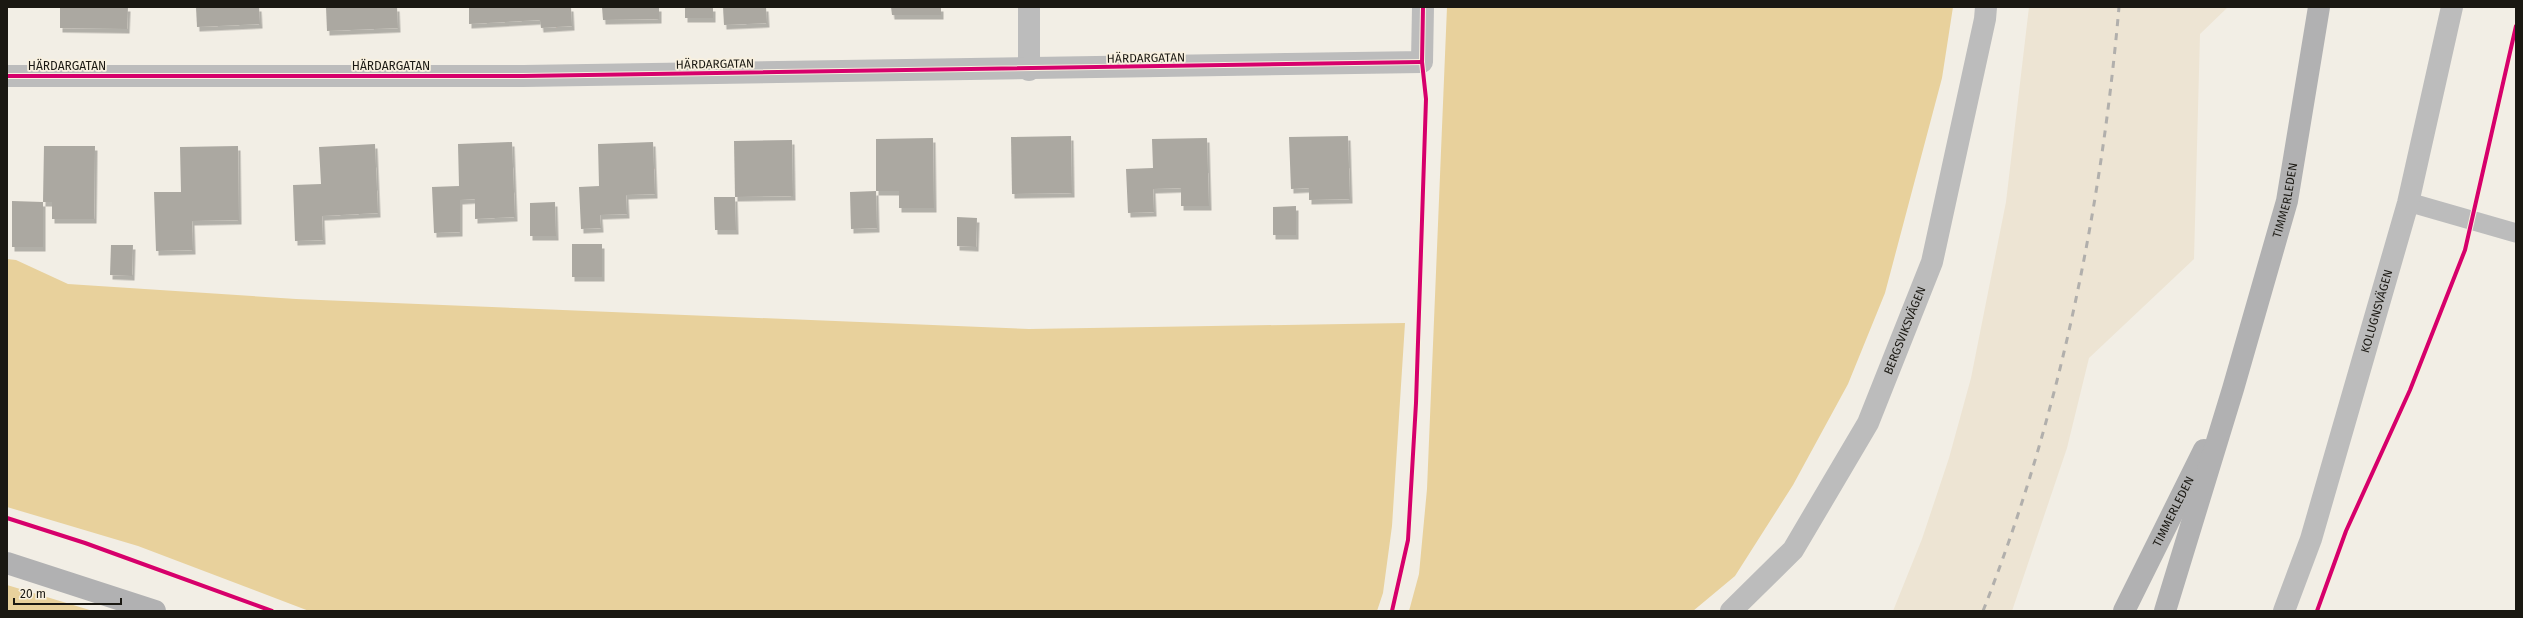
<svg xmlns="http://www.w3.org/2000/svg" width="2523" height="618" font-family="'Fira Sans',sans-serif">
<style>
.built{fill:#ede4d3}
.green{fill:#e8d19c}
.building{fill:#aba8a1;filter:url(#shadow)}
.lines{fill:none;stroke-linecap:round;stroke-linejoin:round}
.lane{stroke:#bcbcbc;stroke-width:19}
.street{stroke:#bcbcbc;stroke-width:22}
.secondary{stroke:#b1b1b2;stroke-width:22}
.rail{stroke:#b1afac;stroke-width:3;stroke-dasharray:7 7;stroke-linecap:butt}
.cycleway-casing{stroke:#f8f0df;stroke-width:6}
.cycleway{stroke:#d6006c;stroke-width:4}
.labels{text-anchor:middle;stroke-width:3.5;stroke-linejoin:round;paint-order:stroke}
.street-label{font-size:12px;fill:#1a1812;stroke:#f8f0df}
</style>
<defs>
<filter id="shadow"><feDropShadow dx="2.5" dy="4.5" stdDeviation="0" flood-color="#0004"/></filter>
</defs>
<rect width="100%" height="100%" fill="#f2eee5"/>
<path class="built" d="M2029,7H2228L2200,34L2194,259L2089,358L2067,448L2012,611H1893L1922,539L1949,458L1971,378L2006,202Z"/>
<g class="green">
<path d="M1447,7H1953L1942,78L1885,293L1848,384L1793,485L1735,576L1693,611H1409L1419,574L1427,489Z"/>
<path d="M7,259L16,260L68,284L296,299L1029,329L1405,323L1392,526L1383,593L1377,611H309L138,546L7,507Z"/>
<path d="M7,585L93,611H7Z"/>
</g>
<g class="building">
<path d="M60,7H128L127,29L60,28Z"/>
<path d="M196,7H259L260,24L197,27Z"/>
<path d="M326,7H397L398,28L327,31Z"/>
<path d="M469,7H571L572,26L541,28L540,20L469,24Z"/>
<path d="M602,7H659V19L603,20Z"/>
<rect x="685" y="7" width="28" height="11"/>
<path d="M723,7H766L767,23L724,25Z"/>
<path d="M891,7H941V15H892Z"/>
<path d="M1071,136L1072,193L1012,194L1011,137Z"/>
<path d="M1348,136L1350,199L1309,200V188L1291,189L1289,137Z"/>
<path d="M933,138L934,208H899V191H876L877,228L851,229L850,192L876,191V139Z"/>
<path d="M1207,138L1209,206H1181V188L1153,189L1154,212L1128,213L1126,169L1153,168L1152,139Z"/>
<path d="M792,140L793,196L735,197L734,141Z"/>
<path d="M512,142L515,217L475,219V199L460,200V232L434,233L432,187L459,186L458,144Z"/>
<path d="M653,142L655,194L626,195L627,214L600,215L601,228L581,229L579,187L599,186L598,144Z"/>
<path d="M375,144L378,213L322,216L323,240L295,241L293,185L321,184L319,147Z"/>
<path d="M44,146H95L94,219H52V202H43Z"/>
<path d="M238,146L239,220L192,221L193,250L156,251L154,192H181L180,147Z"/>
<path d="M714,197H735L736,230H715Z"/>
<path d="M12,201L43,202V247H12Z"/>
<path d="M555,202L556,236H530V203Z"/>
<path d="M1296,206V235H1273V207Z"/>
<path d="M957,217L977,218L976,247L957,246Z"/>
<rect x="572" y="244" width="30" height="33"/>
<path d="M111,245H133L132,276L110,275Z"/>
</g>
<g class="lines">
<path class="lane" d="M2408,202L2516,233"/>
<g class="street">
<path d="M1029,70V7"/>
<path d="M7,76H523L1422,62L1423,7"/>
<path id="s1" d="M1731,611L1793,550L1868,423L1932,262L1985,19L1986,7"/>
<path id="s2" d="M2284,611L2311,539L2408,203L2452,7"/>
</g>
<g class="secondary">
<path d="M7,563L155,611"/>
<path id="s3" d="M2124,611L2204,450"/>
<path id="s4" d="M2165,611L2233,389L2287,201L2319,7"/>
</g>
<path class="rail" d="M1983,611C2059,419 2101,212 2119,7"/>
<g class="cycleway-casing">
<g id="cycleway">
<path d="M7,76H523L1422,62"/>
<path d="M7,518L85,543L272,611"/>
<path d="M1392,611L1408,540L1416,403L1426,99L1422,62L1423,7"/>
<path d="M2317,611L2346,531L2410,390L2465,250L2516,26"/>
</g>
</g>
<use href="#cycleway" class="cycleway"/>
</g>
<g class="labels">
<g class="street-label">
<text transform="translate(1146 58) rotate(-1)" y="4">HÄRDARGATAN</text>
<text transform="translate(715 64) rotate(-1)" y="4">HÄRDARGATAN</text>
<text x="67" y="70">HÄRDARGATAN</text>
<text x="391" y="70">HÄRDARGATAN</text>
<text dy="4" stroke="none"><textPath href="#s4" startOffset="428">TIMMERLEDEN</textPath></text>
<text dy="4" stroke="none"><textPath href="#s2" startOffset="314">KOLUGNSVÄGEN</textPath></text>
<text dy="4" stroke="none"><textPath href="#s1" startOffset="334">BERGSVIKSVÄGEN</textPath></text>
<text dy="4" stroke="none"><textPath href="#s3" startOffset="111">TIMMERLEDEN</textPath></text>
</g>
</g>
<rect width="2523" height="618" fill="none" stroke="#1a1812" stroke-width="16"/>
<path d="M14 598v6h107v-6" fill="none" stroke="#1a1812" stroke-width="2"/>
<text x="20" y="598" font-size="12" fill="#1a1812" stroke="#f8f0df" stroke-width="3" paint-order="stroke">20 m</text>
</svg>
